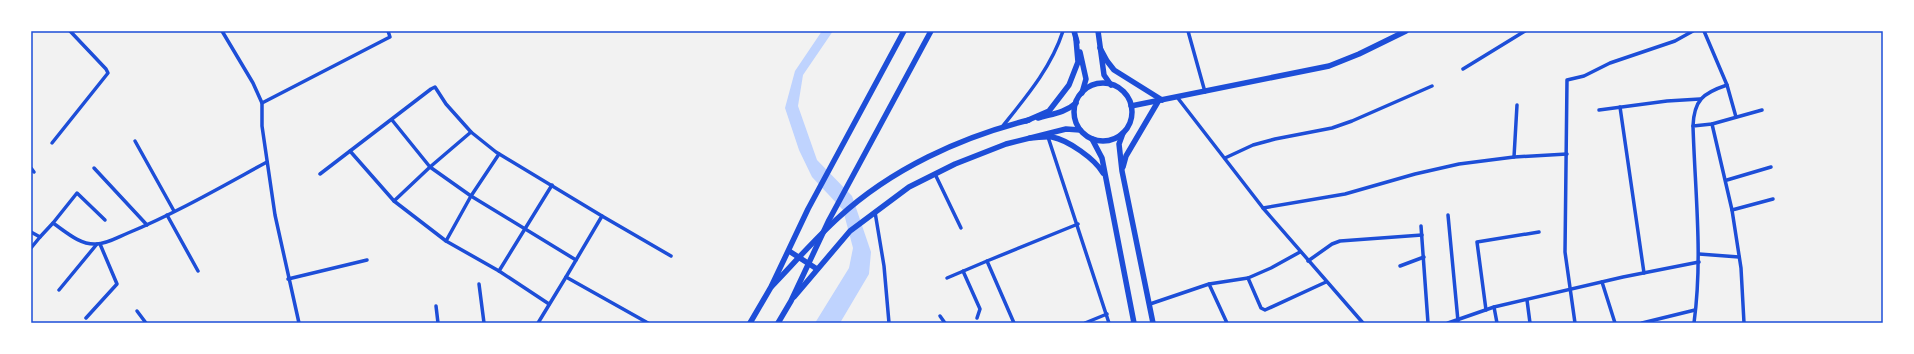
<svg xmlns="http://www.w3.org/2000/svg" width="1914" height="354" font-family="'Noto Sans',sans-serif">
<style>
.water{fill:#bfd3fe}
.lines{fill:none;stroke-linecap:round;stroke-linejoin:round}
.minor{stroke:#1d4ed8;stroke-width:3.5}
.primary{stroke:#1d4ed8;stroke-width:5.5}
.trunk{stroke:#1d4ed8;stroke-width:5.5}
.neatline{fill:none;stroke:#1d4ed8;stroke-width:1.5}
</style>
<rect width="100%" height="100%" fill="#f2f2f2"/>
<path class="water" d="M822,31H833L803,75L798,106L817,160L852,196L871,252L869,274L840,323H815L849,268L853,248L843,210L812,177L799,150L785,108L795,71Z"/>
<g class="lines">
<g class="minor">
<path d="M222,31L253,83L262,103V126L275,215L299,323"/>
<path d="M1188,31L1205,92"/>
<path d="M1704,31L1727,85L1736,117"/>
<path d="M1463,69L1525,31"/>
<path d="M1177,97L1263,208L1363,323"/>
<path d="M262,103L386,39L390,37L388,31"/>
<path d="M1620,107L1644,273"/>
<path d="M1599,110L1667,101L1700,99"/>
<path d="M392,120L430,167L471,196L576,260"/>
<path d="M1712,124L1732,210L1741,268L1744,323"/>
<path d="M1693,126C1694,100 1703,93 1727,85"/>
<path d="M1002,127C1026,97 1051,68 1063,31"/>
<path d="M1048,137L1109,323"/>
<path d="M135,141L174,211"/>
<path d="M52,143L108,73L106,69L70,31"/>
<path d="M350,151L394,201L446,241L499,271L549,304"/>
<path d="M1514,157L1517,105"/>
<path d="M1225,158L1253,145L1275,139L1332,128L1352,121L1432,86"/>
<path d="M31,168L34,172"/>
<path d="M94,168L147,225"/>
<path d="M320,174L431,89L435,87L446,104L471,132L496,152L602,216L566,277L648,323"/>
<path d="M935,174L961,228"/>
<path d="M1727,180L1771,167"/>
<path d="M394,201L430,167L471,132"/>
<path d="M1263,208L1345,194L1415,174L1459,164L1514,157L1567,154"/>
<path d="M1732,210L1773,199"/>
<path d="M875,212L884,266L889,323"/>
<path d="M167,215L198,271"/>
<path d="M1448,215L1458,321"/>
<path d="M602,216L671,256"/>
<path d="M53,223L77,193L105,220"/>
<path d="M1421,226L1428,323"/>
<path d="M31,232L40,237L53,223C66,232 80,245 96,244C107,244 118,237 128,233C176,213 221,187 267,162"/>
<path d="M446,241L471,196L499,154"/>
<path d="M31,248L40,237"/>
<path d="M1699,254L1739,257"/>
<path d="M1308,261L1332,244L1340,241L1422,235"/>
<path d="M1400,266L1424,257"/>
<path d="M499,271L552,185"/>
<path d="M963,271L980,309L977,318"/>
<path d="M947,278L987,261"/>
<path d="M1248,278L1261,308L1265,310L1326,282"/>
<path d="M288,279L367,260"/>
<path d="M1602,282L1615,323"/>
<path d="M479,284L484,323"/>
<path d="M1209,284L1227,323"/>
<path d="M59,290L97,244"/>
<path d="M1527,300L1530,323"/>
<path d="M1150,304L1209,284L1248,278L1271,268L1300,252"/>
<path d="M436,306L438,323"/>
<path d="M1494,307L1497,323"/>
<path d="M1486,310L1477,242L1539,232"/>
<path d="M137,311L146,323"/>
<path d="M940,316L945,323"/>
<path d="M86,318L117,284L100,244"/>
<path d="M538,323L566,277"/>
<path d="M1014,323L987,261L1078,224"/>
<path d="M1085,323L1107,314"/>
<path d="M1448,323L1494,307L1623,277L1699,262"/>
<path d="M1575,323L1565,252L1567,80L1584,76L1610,63L1675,41L1693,31"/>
<path d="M1642,323L1695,310"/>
<path d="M1694,323C1703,257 1695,192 1693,126L1712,124L1762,110"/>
</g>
<g class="primary">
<path d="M1131,106L1329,66L1359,54L1406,31"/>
<path d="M1038,118C1051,114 1065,113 1076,103"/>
<path d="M772,286C794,263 815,239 838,218C891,169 961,137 1029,120"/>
<path d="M794,297L850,231L909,187L955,164L1006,144L1066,129L1080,130"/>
</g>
<g class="trunk">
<path d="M1074,31L1077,42"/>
<path d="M1098,31L1104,75L1111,85"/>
<path d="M1100,48L1107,61L1114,70L1162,100"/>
<path d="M1080,52L1086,79L1082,93"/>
<circle cx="1103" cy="112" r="29"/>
<path d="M1026,121L1049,111L1069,85L1078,62L1076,39"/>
<path d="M1123,133L1119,144L1122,171L1153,323"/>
<path d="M1030,138C1037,138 1045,136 1052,137C1068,140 1095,159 1103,173"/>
<path d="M1092,139L1102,158L1134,323"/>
<path d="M1123,167L1126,156L1159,100"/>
<path d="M789,251L817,269"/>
<path d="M750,323L771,287L808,209L904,31"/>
<path d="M778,323L791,301L829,220L931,31"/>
</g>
</g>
<rect width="1914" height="354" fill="none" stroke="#ffffff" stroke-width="64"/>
<rect x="32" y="32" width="1850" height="290" class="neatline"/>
</svg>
